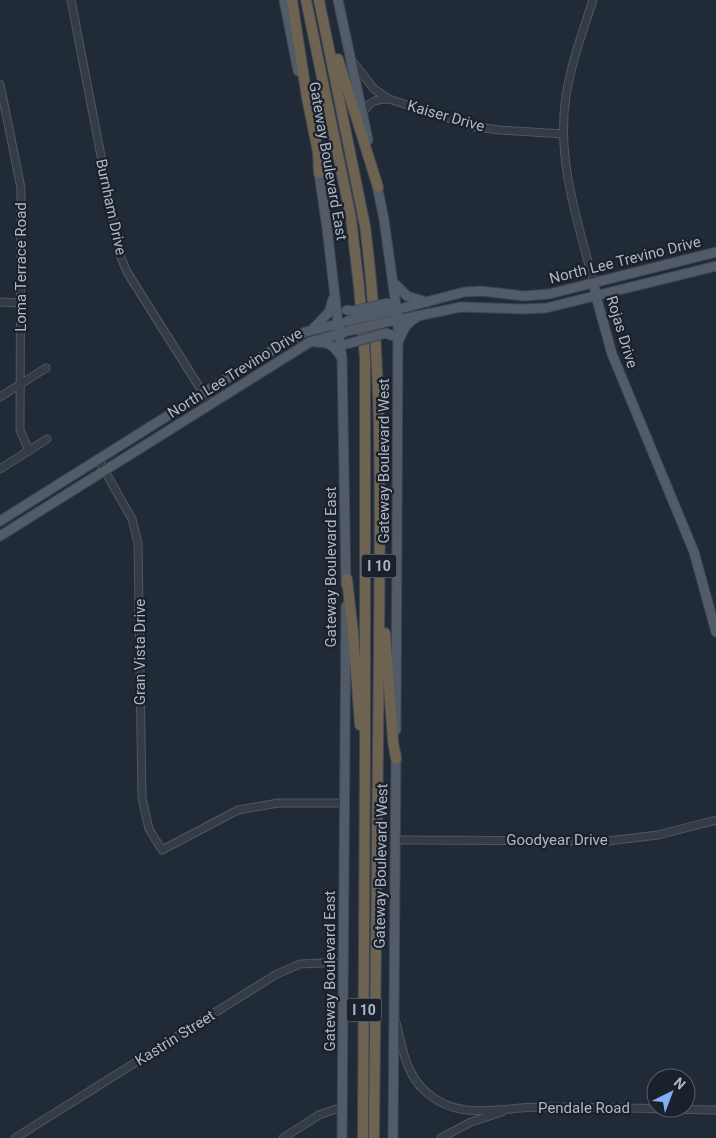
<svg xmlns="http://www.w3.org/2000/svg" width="716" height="1138" font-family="Roboto,sans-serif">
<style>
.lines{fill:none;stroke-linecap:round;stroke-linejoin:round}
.minor-casing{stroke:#4f5763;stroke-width:9}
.major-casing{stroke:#3e4552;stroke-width:11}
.highway-casing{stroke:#3f4753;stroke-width:12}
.minor{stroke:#343c48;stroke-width:7}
.major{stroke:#525b68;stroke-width:9}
.highway{stroke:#6e6351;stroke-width:10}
.major-bridge-casing{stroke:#3e4552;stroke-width:11;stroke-linecap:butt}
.major-bridge{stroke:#525b68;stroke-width:9}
.labels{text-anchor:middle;stroke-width:4.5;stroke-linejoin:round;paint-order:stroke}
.shield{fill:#1a212c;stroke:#828a97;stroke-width:1}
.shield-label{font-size:14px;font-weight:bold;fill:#afb7c5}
.street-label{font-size:15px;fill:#afb7c5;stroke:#1a212c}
</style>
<rect width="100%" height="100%" fill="#212a37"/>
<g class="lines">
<g class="minor-casing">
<g id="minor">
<path d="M71,0L120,255L127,272L210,404"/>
<path d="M593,0C583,31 571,63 566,96C556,160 578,222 594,284"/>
<path d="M353,62L374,89L389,99L475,127L500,130L563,134"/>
<path d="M0,84L21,188L20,430L29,451"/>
<path d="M362,115C368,102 375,99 389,99"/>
<path d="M0,302L20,303"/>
<path d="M0,397L46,368"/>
<path d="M98,459L132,519L138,543L142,798L149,829L162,850L238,810L278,803H345"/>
<path d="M0,469L47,439"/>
<path d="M395,840L608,841L658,835L716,820"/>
<path d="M396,1022C402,1046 405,1073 425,1091C436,1101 450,1108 466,1110C490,1113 516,1107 541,1107C600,1107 658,1109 716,1110"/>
<path d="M15,1138L275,975L300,964L343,962"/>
<path d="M283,1138L319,1115L342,1107"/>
<path d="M441,1138L471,1122L502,1112"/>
</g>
</g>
<g class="major-casing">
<g id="major">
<path d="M284,0L298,71"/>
<path d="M338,0L368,140"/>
<path d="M318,167L327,228L342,358L346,585"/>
<path d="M376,180L384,220L398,320L396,730"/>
<path d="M394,283L407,296L427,302"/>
<path d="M594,284L596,296L612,354L694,552L716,632"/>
<path d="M392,311L464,292L481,291L524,296L549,294L716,252"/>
<path d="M393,321L461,307L522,309L546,308L716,266"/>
<path d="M313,329L329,312L333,299"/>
<path d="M399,340C403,330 407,322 417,317"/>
<path d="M315,342C328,342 334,345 341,357"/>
<path d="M0,521L282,344L305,332L342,323"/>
<path d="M0,536L310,342L345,332"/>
<path d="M342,1138L346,606"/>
<path d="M393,1138L396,753"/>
</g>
</g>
<g class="highway-casing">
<g id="highway">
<path d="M292,0L307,98L318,152L319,173"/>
<path d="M306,0L351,218L359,287L365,358V751L363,1138"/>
<path d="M319,0L365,226C383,366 380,507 379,647C377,811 376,974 374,1138"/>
<path d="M338,59L378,187"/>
<path d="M347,579L353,632L360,725"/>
<path d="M385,633L393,741L396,759"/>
</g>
</g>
<use href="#minor" class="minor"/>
<use href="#major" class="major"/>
<use href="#highway" class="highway"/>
<g class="major-bridge-casing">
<g id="major-bridge">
<path d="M346,310L353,311L388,303"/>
<path d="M347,321L392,311"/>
<path d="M348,331L391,321"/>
<path d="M347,344L386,333L393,336"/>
</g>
</g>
<use href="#major-bridge" class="major-bridge"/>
</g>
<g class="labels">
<g class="shield">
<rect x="361.5" y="554.5" width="35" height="23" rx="4"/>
<rect x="346.5" y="998.5" width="35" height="23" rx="4"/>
</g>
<g class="shield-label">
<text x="379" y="571">I 10</text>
<text x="364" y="1015">I 10</text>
</g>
<g class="street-label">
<text transform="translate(446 116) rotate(16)" y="5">Kaiser Drive</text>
<text transform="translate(328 161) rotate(80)" y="5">Gateway Boulevard East</text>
<text transform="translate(111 207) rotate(78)" y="5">Burnham Drive</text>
<text transform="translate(625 260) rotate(-14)" y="5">North Lee Trevino Drive</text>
<text transform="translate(21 267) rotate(-90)" y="5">Loma Terrace Road</text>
<text transform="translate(622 332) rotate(73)" y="5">Rojas Drive</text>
<text transform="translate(235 373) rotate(-32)" y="5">North Lee Trevino Drive</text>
<text transform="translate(384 461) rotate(-90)" y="5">Gateway Boulevard West</text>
<text transform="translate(331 567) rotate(-90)" y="5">Gateway Boulevard East</text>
<text transform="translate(140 652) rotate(-90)" y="5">Gran Vista Drive</text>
<text x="557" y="845">Goodyear Drive</text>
<text transform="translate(381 866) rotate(-89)" y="5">Gateway Boulevard West</text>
<text transform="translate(330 971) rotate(-90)" y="5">Gateway Boulevard East</text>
<text transform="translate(175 1038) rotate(-32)" y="5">Kastrin Street</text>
<text x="584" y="1113">Pendale Road</text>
</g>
</g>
<g transform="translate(671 1093) rotate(42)"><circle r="24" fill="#1a212c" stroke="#565d69"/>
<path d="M0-4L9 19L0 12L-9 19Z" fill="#82aef6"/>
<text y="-8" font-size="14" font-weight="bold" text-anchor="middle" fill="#afb7c5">N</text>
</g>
</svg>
